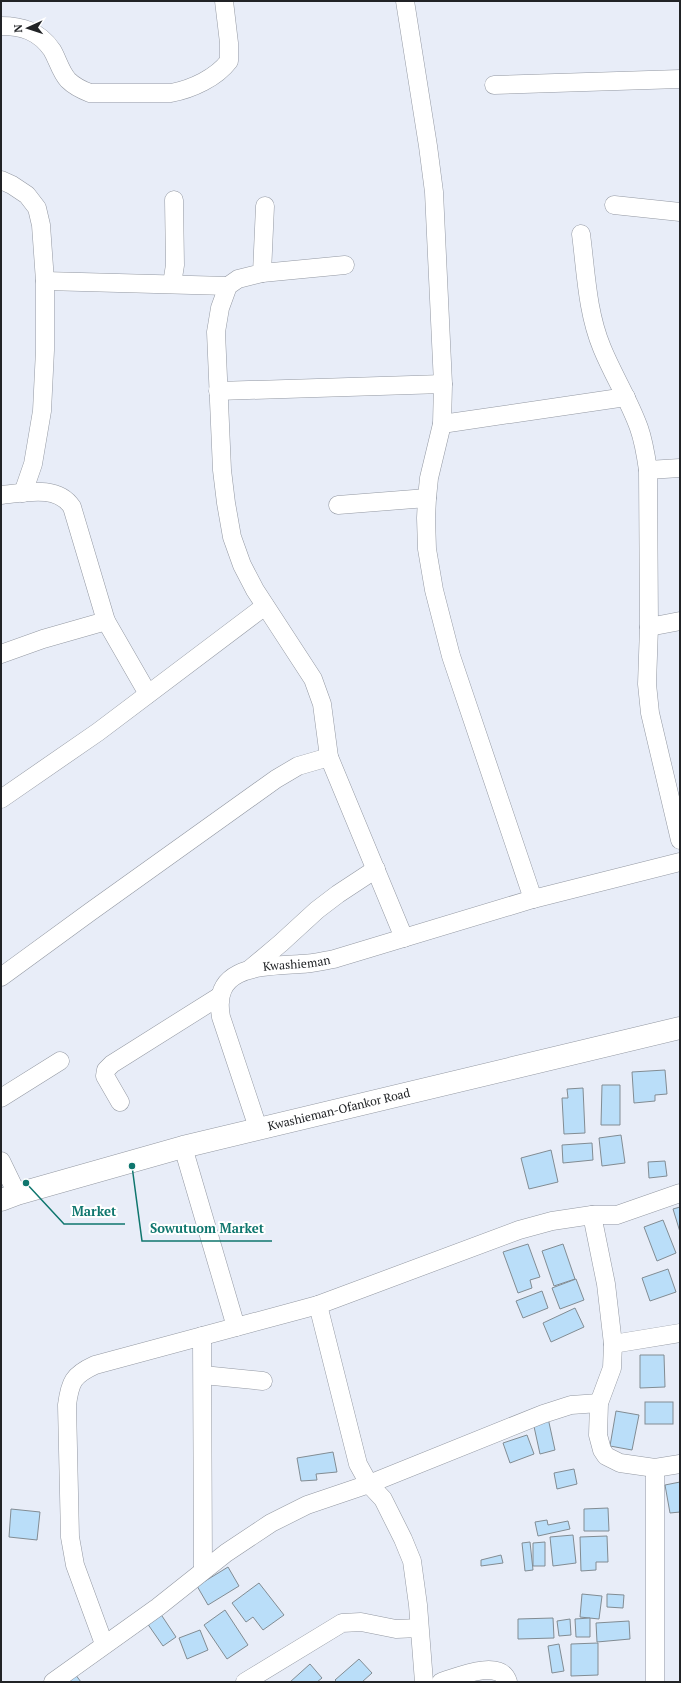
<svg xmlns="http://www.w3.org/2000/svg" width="681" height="1683" font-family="'PT Serif',serif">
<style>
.building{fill:#badef9;stroke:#828c93}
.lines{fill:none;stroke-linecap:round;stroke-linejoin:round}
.minor-casing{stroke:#9398a2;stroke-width:19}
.major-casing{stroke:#9398a2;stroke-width:23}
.minor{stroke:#fff;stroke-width:18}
.major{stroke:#fff;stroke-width:22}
.labels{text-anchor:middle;stroke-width:4;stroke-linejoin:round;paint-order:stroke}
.street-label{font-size:12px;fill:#212326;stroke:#fff}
.leader{fill:none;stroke:#0f766e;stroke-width:1.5}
.callout-dot{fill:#0f766e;stroke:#fff;stroke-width:1.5}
.callout-label{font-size:13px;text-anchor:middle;font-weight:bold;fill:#0f766e;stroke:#fff;stroke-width:4;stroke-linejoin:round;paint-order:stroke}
</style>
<rect width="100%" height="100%" fill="#e8edf8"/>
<g class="building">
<path d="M665,1070L667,1094L655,1095V1101L634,1103L632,1072Z"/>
<path d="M602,1085H620V1125H601Z"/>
<path d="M583,1088L585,1133L564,1134L562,1098H568L567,1089Z"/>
<path d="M621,1135L625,1163L602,1166L599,1138Z"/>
<path d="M592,1143L593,1160L563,1163L562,1145Z"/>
<path d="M551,1150L558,1182L529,1189L521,1158Z"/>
<path d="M665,1161L667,1176L649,1178L648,1162Z"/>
<path d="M680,1207V1232L673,1209Z"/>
<path d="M663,1220L676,1253L657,1261L644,1227Z"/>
<path d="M528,1244L540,1277L530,1280L532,1288L518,1293L503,1252Z"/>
<path d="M563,1244L575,1279L554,1286L542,1251Z"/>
<path d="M668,1269L676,1292L650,1301L642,1278Z"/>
<path d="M576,1279L584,1300L560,1309L552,1288Z"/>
<path d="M542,1291L548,1308L523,1318L516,1301Z"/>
<path d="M575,1308L584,1327L551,1342L543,1323Z"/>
<path d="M640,1355H664L665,1387L640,1388Z"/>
<rect x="645" y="1402" width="28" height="22"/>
<path d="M616,1411L639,1415L632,1450L610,1446Z"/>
<path d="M548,1418L555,1450L540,1454L533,1422Z"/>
<path d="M527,1435L534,1454L510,1463L503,1443Z"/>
<path d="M333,1452L337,1472L316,1474L317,1480L301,1481L297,1458Z"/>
<path d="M574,1469L577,1484L557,1489L554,1473Z"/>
<path d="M680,1482V1512L670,1513L665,1485Z"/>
<path d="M608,1508L609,1531H584V1509Z"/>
<path d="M11,1509L40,1512L37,1540L9,1537Z"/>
<path d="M547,1520L548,1525L568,1521L570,1529L538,1536L535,1522Z"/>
<path d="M573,1535L576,1563L553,1566L550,1537Z"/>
<path d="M607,1536L608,1562H596V1570L581,1571L580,1537Z"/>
<path d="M530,1542L533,1570L525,1571L522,1543Z"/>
<path d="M545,1542V1566H533V1543Z"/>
<path d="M501,1555L503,1563L481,1566V1560Z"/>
<path d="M228,1567L239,1586L208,1605L197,1586Z"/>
<path d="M259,1583L284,1615L263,1630L253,1617L246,1622L232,1603Z"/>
<path d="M582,1594L602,1596L599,1619L580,1617Z"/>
<path d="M607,1594L624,1595L623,1608L607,1607Z"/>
<path d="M225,1610L248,1645L227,1659L204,1625Z"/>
<path d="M160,1613L176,1637L163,1646L147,1623Z"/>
<path d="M553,1618L554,1638L518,1639V1619Z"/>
<path d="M590,1618V1637H576L575,1619Z"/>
<path d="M570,1619L571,1635L559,1636L557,1621Z"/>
<path d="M629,1621L630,1639L597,1642L596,1623Z"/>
<path d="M200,1630L208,1650L187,1659L179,1638Z"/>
<path d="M598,1643V1675L571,1676V1644Z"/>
<path d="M559,1644L564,1671L552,1673L548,1646Z"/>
<path d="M359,1659L372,1673L362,1682H337L335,1680Z"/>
<path d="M310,1664L322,1678L317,1682H290Z"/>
<path d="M75,1674L81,1682H63Z"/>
</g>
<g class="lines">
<g class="minor-casing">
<g id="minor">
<path d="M405,1L428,146L434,192L443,384L442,424L429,478L427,498L426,518L427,549L434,590L451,656L533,899"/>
<path d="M1,26C22,26 39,31 52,50C58,60 60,71 68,80C74,86 82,90 90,93H171C192,89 216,78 229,61V43L224,1"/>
<path d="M494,85L680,79"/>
<path d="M1,180L12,185L27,195L37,208L41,225L45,281V350L42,411L33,464L23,493"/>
<path d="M614,205L680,212"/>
<path d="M265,206L262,273L238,279L228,286L220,308L216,332L222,470L226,503L232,537L242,565L255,590L313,679L322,704L329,757L404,938"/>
<path d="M581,234C586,272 587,312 602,348C613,375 629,400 639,428C644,442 646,456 648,470L649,627L647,684L650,713L680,840"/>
<path d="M262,273L345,265"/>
<path d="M45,281L228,286"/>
<path d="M172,284L175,265L174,200"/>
<path d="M218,391L443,384"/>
<path d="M442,424L626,397"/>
<path d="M648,470L680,468"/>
<path d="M1,495C24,493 57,484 72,507L106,621L148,694"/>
<path d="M338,505L427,498"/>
<path d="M649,627L680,621"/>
<path d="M1,654L43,639L106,621"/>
<path d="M1,799L98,732L265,606"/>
<path d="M250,969L281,943L317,910L338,894L376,869"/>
<path d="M1,977L90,912L276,779L298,766L329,757"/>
<path d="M1,1098L60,1061"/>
<path d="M120,1102L105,1076L106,1070L112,1064L220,996"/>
<path id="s1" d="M258,1128L221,1017C211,964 264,967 300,964C312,964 323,961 334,959L533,899L680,862"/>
<path d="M183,1147L236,1327"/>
<path d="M1,1161L17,1194"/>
<path d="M592,1215L606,1284L613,1344L612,1368L599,1403L598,1435L602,1450L606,1456L620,1463L655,1468L680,1464"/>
<path d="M318,1305L358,1464L369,1484L383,1499L403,1539L412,1561L418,1605L424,1682"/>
<path d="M202,1336L203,1570"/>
<path d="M613,1344L680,1333"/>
<path d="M203,1375L263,1381"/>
<path d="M104,1644L75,1565L70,1537L67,1405C70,1382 73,1375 95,1365L318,1305L519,1230L552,1221L592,1215H617L680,1193"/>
<path d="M53,1682L158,1607L226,1553L271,1523L307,1505L369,1484L543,1414L571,1405L599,1403"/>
<path d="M245,1682L342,1623L361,1622L396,1629L419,1628"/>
<path d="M441,1682C457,1677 501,1658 508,1682"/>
<path d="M655,1682V1468"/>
</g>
</g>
<g class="major-casing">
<g id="major">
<path id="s2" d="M1,1200L17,1194L183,1147L680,1028"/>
</g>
</g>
<use href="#minor" class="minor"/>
<use href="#major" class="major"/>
</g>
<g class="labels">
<g class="street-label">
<text dy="4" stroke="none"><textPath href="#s1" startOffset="227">Kwashieman</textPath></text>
<text dy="4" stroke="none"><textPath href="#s2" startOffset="350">Kwashieman-Ofankor Road</textPath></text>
</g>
</g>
<path class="leader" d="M26 1183L64 1224H125M132 1166L142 1241H272"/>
<g class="callout-dot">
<circle cx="26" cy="1183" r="4"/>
<circle cx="132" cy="1166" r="4"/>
</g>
<g class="callout-label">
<text x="94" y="1216">Market</text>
<text x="207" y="1233">Sowutuom Market</text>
</g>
<rect width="681" height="1683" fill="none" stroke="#212326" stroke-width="4"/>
<g transform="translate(28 28) rotate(267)" stroke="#ffffff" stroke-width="3" paint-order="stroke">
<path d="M0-3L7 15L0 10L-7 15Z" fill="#212326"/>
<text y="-6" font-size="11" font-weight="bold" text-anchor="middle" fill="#212326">N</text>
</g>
</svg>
